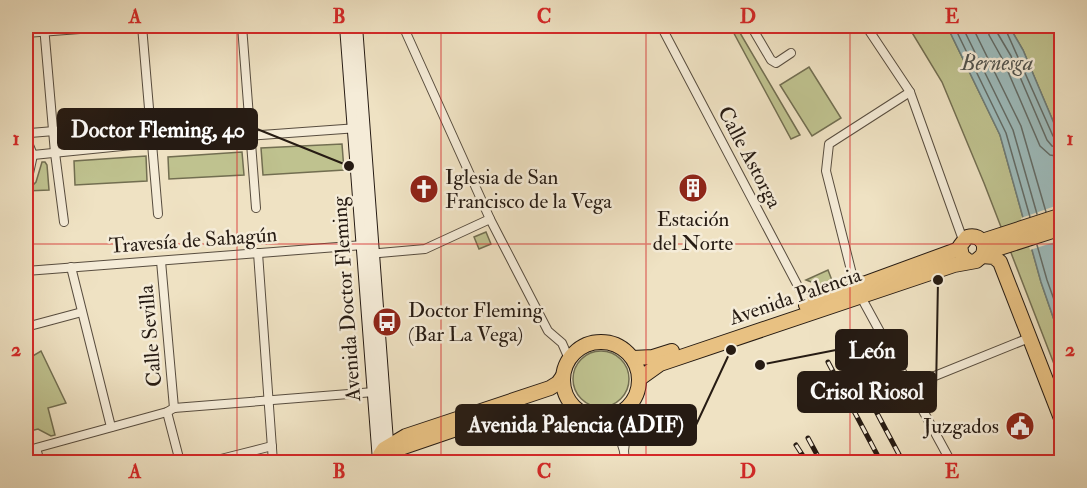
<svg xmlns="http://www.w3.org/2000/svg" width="1087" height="488" font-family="'IM FELL Double Pica',serif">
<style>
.green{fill:#bfc28f;stroke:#726e51;stroke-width:1.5}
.water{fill:#9dbcbd;stroke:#6d7c79;stroke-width:1.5}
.pier{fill:#efe2c3}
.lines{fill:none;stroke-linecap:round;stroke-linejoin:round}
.shore{stroke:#626c68;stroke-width:1.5}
.minor-casing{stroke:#584d3f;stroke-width:10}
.secondary-casing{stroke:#261b13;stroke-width:14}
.primary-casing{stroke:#261b13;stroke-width:16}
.minor{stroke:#f5ecd8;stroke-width:8}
.secondary{stroke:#f5ecd8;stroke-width:12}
.primary{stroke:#e8c182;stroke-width:14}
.rail-casing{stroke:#261b13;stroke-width:5}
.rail{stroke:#f5ecd8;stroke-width:3;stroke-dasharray:9;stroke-linecap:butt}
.grid{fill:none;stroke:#d62828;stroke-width:1.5;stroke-opacity:0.55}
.labels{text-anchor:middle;stroke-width:5;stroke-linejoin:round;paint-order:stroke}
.street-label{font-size:21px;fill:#261b13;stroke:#f5ecd8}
.poi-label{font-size:21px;fill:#261b13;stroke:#f5ecd8;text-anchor:start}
.water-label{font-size:22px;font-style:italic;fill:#50534e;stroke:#f5ecd8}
.leader{fill:none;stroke:#261b13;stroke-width:2}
.callout-dot{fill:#261b13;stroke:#f5ecd8;stroke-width:2}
.callout{fill:#261b13;stroke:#261b13;stroke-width:2}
.callout-label{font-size:22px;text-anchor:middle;font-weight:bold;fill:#fff}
.neatline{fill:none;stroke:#d62828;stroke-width:2}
.grid-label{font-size:20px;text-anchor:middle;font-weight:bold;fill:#d62828}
</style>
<rect width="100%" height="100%" fill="#efe2c3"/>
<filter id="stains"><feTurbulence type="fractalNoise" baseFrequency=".00333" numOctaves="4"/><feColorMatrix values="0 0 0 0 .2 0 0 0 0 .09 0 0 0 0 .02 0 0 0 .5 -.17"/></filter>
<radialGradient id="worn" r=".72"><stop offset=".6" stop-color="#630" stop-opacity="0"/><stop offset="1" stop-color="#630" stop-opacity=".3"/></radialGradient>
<g class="green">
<path d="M730,26H736L800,135L791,139Z"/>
<path d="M908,26H947L1000,135L1041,282L1061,340V382L984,183L942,82Z"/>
<path d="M1009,26H1061V140L1023,50Z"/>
<path d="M809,67L841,118L812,136L780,85Z"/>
<path d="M342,144L344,170L263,175L261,148Z"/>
<path d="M242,152L244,175L169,179L168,157Z"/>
<path d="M146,156L147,181L75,185L74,161Z"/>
<path d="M42,162H45L47,165L49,190L27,191L36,182Z"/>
<path d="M486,232L491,244L479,249L474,237Z"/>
<path d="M828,270L833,283C823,287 816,284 806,280Z"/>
<circle cx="601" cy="379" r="28"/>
<path d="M41,351L66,403L48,408L55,435L51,436L38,429L26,432V360Z"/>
</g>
<path class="water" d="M947,26H1009L1023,50L1061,140V340L1041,282L1000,135Z"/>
<path class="pier" d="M1061,204V240L1030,250L1021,218Z"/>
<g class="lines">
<g class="shore">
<path d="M954,26L1006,133L1030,217"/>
<path d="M962,26L1013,130L1037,214"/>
<path d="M972,26L1021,126L1046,212"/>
<path d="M988,26L989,35L1003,60L1040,146L1050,155L1062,157"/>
<path d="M997,26L998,34L1011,56L1047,140L1052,146L1062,148"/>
<path d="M1004,26L1053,136L1057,140H1062"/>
<path d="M1037,245L1047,280L1062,322"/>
</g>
<g class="minor-casing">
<g id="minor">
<path d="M44,26L55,153L64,222"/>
<path d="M142,26L158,214"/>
<path d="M242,26L256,208"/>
<path d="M403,26L490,219L548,331L562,343L569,359"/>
<path d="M661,26L809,307"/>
<path d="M751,26L771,60L776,63L791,53"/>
<path d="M866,26L910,92L963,240"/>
<path d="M26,33L120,26"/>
<path d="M910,92L829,144L826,171L855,286L951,462"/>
<path d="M26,138L30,133L249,115"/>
<path d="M26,138L33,155L28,178L26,180"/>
<path d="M33,155L152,143L358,128"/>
<path d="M258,253L273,462"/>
<path d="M368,254L425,249L490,219"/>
<path d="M161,261L174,408"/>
<path d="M71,267L111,427"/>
<path d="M26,271L363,245"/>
<path d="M26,327L82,312"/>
<path d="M910,386L1029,338"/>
<path d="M167,412L180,462"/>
<path d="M605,417L617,428L624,451L628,416L627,408"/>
<path d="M624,451L625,462"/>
<path d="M40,462L36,448L167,412L174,408L374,392"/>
<path d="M209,462L272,446"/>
</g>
</g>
<g class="secondary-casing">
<g id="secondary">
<path d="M346,26L379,461"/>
<path d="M356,26L388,455"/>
</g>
</g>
<g class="primary-casing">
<g id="primary">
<path d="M982,241L1062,215"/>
<path d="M984,253L1062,228"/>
<path d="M982,256L994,257L1000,262L1062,421"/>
<path d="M806,305L959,249"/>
<circle cx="601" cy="380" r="38"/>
<path d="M633,358L653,357L672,351"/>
<path d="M639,379L660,364L954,265L976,261L982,256C988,244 980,234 967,237L960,246L962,256L968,261"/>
<path d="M379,462L380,455L384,449L406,436L550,388L558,383L563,376"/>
<path d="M389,462L395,452L401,448L477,422"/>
</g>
</g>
<use href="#minor" class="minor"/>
<use href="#secondary" class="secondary"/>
<use href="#primary" class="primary"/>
<g class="rail-casing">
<g id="rail">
<path d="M844,351L903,462"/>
<path d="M828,362L881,462"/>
<path d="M808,438L821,462"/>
<path d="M796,445L807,462"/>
</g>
</g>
<use href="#rail" class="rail"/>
</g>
<path class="grid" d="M237,26V462M441,26V462M646,26V462M850,26V462M26,244H1062"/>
<defs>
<g id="building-disc" transform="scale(1.5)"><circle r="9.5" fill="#8f2418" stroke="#f5ecd8"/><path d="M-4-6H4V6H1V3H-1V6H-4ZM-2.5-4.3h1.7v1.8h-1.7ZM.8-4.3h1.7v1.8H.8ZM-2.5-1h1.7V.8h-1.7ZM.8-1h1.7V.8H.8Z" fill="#fff"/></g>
<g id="church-disc" transform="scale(1.5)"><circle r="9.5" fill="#8f2418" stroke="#f5ecd8"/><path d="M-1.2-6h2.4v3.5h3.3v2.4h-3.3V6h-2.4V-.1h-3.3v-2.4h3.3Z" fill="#fff"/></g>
<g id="bus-disc" transform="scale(1.5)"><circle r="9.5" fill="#8f2418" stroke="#f5ecd8"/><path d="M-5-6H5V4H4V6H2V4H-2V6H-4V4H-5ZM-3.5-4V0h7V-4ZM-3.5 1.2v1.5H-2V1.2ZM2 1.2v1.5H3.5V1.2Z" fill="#fff"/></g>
<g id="civic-disc" transform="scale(1.5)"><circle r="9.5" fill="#8f2418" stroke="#f5ecd8"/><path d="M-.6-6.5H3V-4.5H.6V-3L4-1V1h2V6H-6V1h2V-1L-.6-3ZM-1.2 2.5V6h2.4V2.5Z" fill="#fff"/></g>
</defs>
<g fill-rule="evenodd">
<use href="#building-disc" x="693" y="188"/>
<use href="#church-disc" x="424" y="189"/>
<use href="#bus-disc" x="387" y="322"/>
<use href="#civic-disc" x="1020" y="426"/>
</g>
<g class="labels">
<g class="street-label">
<text transform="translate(750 157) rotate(62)" y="7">Calle Astorga</text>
<text transform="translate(193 240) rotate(-4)" y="7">Travesía de Sahagún</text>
<text transform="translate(795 296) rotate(-19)" y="7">Avenida Palencia</text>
<text transform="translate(346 299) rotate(-94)" y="7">Avenida Doctor Fleming</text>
<text transform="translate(150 336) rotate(-95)" y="7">Calle Sevilla</text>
</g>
<g class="poi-label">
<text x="445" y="184">Iglesia de San<tspan x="445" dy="24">Francisco de la Vega</tspan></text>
<text x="693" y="226" text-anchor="middle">Estación<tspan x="693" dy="24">del Norte</tspan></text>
<text x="408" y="317">Doctor Fleming<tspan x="408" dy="24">(Bar La Vega)</tspan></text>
<text x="999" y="433" text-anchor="end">Juzgados</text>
</g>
<g class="water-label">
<text x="997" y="70">Bernesga</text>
</g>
</g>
<path class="leader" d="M349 166L257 129M760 365L836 350M938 280L936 392M731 350L696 425"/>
<g class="callout-dot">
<circle cx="349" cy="166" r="6"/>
<circle cx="760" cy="365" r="6"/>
<circle cx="938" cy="280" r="6"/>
<circle cx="731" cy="350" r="6"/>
</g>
<g class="callout">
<rect x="58" y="109" width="199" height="40" rx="6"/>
<rect x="836" y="330" width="71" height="40" rx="6"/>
<rect x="798" y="372" width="138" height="40" rx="6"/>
<rect x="456" y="405" width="240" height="40" rx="6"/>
</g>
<g class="callout-label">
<text x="158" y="137">Doctor Fleming, 40</text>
<text x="872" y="358">León</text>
<text x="867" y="399">Crisol Riosol</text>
<text x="576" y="432">Avenida Palencia (ADIF)</text>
</g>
<rect width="1087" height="488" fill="none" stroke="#efe2c3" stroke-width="66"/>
<rect x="33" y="33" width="1021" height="422" class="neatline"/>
<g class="grid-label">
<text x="135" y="23">A</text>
<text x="339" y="23">B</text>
<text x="544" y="23">C</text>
<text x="748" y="23">D</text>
<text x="952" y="23">E</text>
<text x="16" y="145">1</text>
<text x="1070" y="145">1</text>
<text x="16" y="356">2</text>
<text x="1070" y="356">2</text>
<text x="135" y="478">A</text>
<text x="339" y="478">B</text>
<text x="544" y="478">C</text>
<text x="748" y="478">D</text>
<text x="952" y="478">E</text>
</g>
<rect width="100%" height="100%" filter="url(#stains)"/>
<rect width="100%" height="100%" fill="url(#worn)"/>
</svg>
